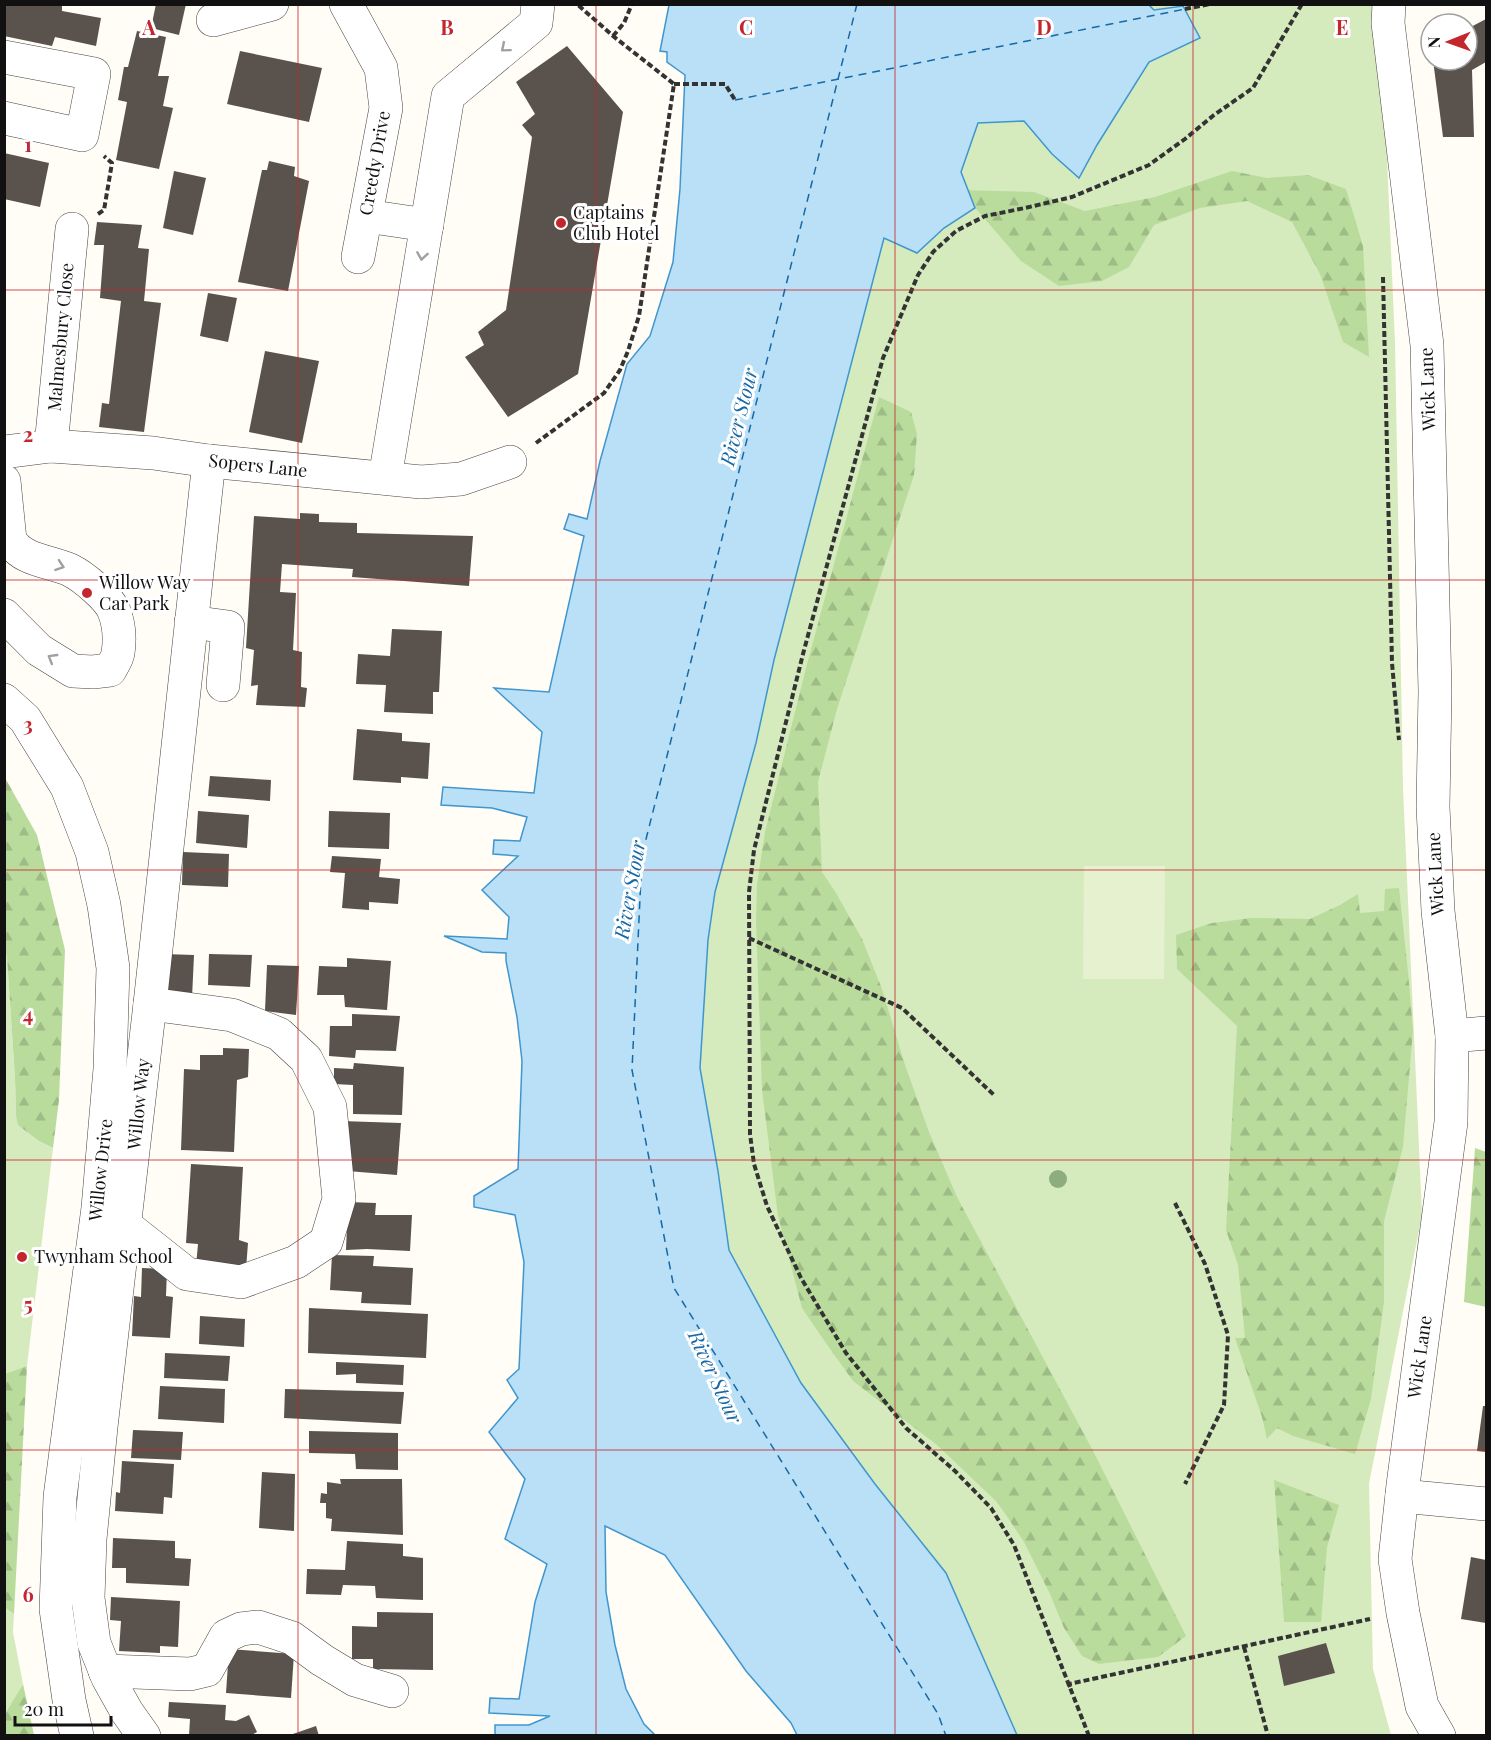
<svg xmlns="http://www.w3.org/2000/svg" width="1491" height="1740" font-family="'Playfair Display',serif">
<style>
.grass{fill:#d5ebbd}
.forest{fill:url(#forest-firs)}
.pitch{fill:#e6f2cf}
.water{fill:#b9e0f7;stroke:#3f96cf;stroke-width:1.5}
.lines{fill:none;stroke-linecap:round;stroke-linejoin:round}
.ferry{stroke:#1768a6;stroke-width:1.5;stroke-dasharray:8 6;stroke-linecap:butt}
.building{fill:#5a524d}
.minor-casing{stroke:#444;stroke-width:34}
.path{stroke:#333;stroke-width:4;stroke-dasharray:6 3;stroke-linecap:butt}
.minor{stroke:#fff;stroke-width:33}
.tree{fill:#8dad7f}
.oneway{stroke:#a0a0a0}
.grid{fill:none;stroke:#c4262e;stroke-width:1.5;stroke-opacity:0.55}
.poi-dot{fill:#c4262e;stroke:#fff;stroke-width:2}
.labels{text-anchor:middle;stroke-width:6;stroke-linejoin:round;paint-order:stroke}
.street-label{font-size:18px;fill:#111;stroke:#fff}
.poi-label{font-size:18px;fill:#111;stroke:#fff;text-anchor:start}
.water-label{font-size:20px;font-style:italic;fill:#1768a6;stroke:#fff}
.grid-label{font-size:20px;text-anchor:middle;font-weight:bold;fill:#c4262e;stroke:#fff;stroke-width:6;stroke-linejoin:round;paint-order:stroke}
</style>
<defs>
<pattern id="forest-firs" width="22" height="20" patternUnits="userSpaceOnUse" patternTransform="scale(1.5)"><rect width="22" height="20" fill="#b9dc9c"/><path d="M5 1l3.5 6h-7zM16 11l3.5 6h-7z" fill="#9ebc85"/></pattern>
</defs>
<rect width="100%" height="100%" fill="#fffdf5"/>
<g class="grass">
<path d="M1149,5H1375L1379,83L1386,136L1395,343L1403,788L1422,1215L1369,1484L1373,1669L1391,1735H1017L946,1573L875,1484L801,1383L729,1250L718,1171L700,1068L708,940L715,892L756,743L774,660L884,238L917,253L944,228L975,208L961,172L978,123L1024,121L1052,154L1079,178L1097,145L1149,62L1200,38L1183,6L1153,10Z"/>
<path d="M4,944L7,958L15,1078L16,1117L39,1141L53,1148L27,1366L5,1376Z"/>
<path d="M5,1607L14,1614L13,1632L23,1684L6,1712L5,1724Z"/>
</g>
<g class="forest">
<path d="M1232,171L1267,178L1308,175L1346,189L1363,246L1369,357L1343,342L1320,274L1292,222L1247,201L1200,208L1154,225L1129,267L1102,281L1059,286L1021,261L960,190L1034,192L1085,211L1155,197Z"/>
<path d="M879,397L911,412L917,434L914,475L837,709L818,782L822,872L836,893L862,939L882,989L905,1065L929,1132L957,1197L1092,1449L1186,1636L1158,1657L1099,1664L1082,1656L1064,1628L1050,1594L1024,1542L998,1503L937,1445L853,1381L821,1336L802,1308L778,1216L762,1090L756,921L757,884L765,832L806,668Z"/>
<path d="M4,776L37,835L65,950L59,1100L53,1148L39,1141L18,1125L16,1116L15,1078L7,958L4,944Z"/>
<path d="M1399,888L1408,972L1413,1030L1403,1147L1384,1221V1302L1371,1399L1355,1454L1293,1436L1277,1428L1267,1439L1262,1417L1235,1338H1245L1238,1265L1226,1230L1237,1026L1177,969L1176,935L1212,923L1251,918L1310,919L1340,905L1358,894L1360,913L1384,911L1385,889Z"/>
<path d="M1475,1148L1486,1152V1307L1464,1302Z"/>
<path d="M27,1366L14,1614L4,1607V1376L5,1374Z"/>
<path d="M1274,1480L1339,1505L1327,1547L1321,1622H1284Z"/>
<path d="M23,1684L34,1735H5L6,1712Z"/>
</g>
<path class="pitch" d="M1084,866H1165L1164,979H1083Z"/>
<path class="water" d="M1149,5L1154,10L1183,6L1200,38L1149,62L1097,145L1079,178L1052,154L1024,121L978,123L961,172L975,208L944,228L917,253L884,238L774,660L756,743L715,892L708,940L700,1068L718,1171L729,1250L801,1383L875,1484L946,1573L1017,1735H797L791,1723L746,1671L665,1555L605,1526L606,1592L615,1645L626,1689L644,1724L655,1735H495V1725H529L550,1716L489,1713L490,1698L519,1699L535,1602L547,1564L505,1539L525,1479L489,1432L518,1398L507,1380L519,1369L524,1262L515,1215L474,1207V1196L518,1169L522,1061L517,1017L506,961V953L482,952L444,936L507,939L509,917L482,890L518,856L493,854L494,840L520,841L527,817L492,808L441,805L443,787L534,793L542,732L494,688L549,692L584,536L564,529L569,514L587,519L600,461L627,364L650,336L673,262L680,189L685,75L667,62V52L660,51L669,5Z"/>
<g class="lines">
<g class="ferry">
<path d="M857,4L642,855L632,1070L674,1288L938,1714L946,1736"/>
<path d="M735,100L1185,9"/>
</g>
</g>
<g class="building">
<path d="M4,4H62V11L101,18L96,46L55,37L52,46L4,36Z"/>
<path d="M156,4H186L179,35L151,28Z"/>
<path d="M1486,19V62L1472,70L1474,137H1443L1433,60H1467V29Z"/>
<path d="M137,31L166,37L158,76H169L163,106L173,108L159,169L116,160L127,102L118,100L124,67H128Z"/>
<path d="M567,46L623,112L578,374L508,417L465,357L484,345L478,332L506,310L532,137L522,125L535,114L516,82Z"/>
<path d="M240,51L322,68L309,122L227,104Z"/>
<path d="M4,153L49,163L40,207L4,199Z"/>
<path d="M269,161L295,167L294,176L309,181L288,291L238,282L262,170H267Z"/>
<path d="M174,171L206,178L193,235L163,228Z"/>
<path d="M97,222L142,225L138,248L149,249L144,301L161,303L144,432L99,427L102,403L109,404L121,301L100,298L104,245H94Z"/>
<path d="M208,293L237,298L228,342L200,336Z"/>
<path d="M265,351L319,361L302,443L249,432Z"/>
<path d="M300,513L319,514V522L357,523V533L473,536L469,586L352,577L353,569L282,564L280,592L296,593L293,650L302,652L301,687L307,688L305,707L256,705L258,685L251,686L254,650L246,648L254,516L300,519Z"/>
<path d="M392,629L442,631L439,692H433V714L384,712L386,685L356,684L358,654L390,656Z"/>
<path d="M357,729L402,733V741L430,743L428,779L401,777V783L353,780Z"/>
<path d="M210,776L271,780L270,801L208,796Z"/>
<path d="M198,811L249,815L247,848L196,843Z"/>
<path d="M329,811L390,813L389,849L328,847Z"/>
<path d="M183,852L229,854L228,887L182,885Z"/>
<path d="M332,856L381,859L379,877L400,879L398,904L369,902V910L342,908L345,873L330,872Z"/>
<path d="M164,954L194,955L192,998L162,995Z"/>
<path d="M209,954L252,955L250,987L208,985Z"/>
<path d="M347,958L391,961L387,1010L345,1007L344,995H317L319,966L347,967Z"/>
<path d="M267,965L299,966L296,1015L265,1011Z"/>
<path d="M352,1014L400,1016L396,1051L356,1050L355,1058L329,1056L330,1026H352Z"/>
<path d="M223,1048L249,1049L248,1077L237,1080L234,1152L181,1150L184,1069L200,1070V1055H223Z"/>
<path d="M354,1063L404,1067L402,1115L353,1114V1085L334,1084V1068L353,1069Z"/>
<path d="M341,1121L401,1123L397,1175L347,1171Z"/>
<path d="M191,1164L243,1167L239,1240L248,1243L246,1269L196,1266L198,1244L186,1243Z"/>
<path d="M348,1202L376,1203L375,1215H412L410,1251L367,1249L346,1250Z"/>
<path d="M332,1255L374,1256L373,1266L413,1268L411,1305L361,1303L362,1292L330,1290Z"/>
<path d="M142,1268L167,1269L166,1296L173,1297L170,1338L132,1336L134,1296L141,1297Z"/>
<path d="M309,1308L428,1314L426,1358L308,1353Z"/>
<path d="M200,1316L245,1319L244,1347L199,1344Z"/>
<path d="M165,1353L230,1356L228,1381L164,1378Z"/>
<path d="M336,1362L404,1365L403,1385L356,1383V1374L336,1375Z"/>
<path d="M160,1386L225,1389L224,1423L158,1419Z"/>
<path d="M285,1389L404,1392L401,1424L284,1418Z"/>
<path d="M1483,1406H1486V1452L1477,1451Z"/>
<path d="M133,1430L183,1432L181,1460L131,1458Z"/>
<path d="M309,1431L398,1433V1470L356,1469L355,1454L309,1453Z"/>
<path d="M122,1461L174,1464L172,1498L164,1497L163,1514L115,1511L116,1492L120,1493Z"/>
<path d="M262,1472L295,1474L294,1531L259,1528Z"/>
<path d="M340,1479H402L403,1535L331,1531L332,1519L326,1518V1503H320L321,1493L327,1494V1482L341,1484Z"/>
<path d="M113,1538L175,1541V1558L191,1559L189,1586L126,1583V1568H112Z"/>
<path d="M347,1541L403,1544V1556L423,1558V1600L376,1598L375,1586L343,1585L341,1595L306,1594L307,1569L345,1570Z"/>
<path d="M1471,1557L1486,1560V1623L1461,1619Z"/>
<path d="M111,1597L180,1601L178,1647L160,1646V1653L119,1651L121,1621L110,1620Z"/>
<path d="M377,1612L433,1613V1670L373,1669V1659H352V1626L377,1627Z"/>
<path d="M1326,1643L1335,1673L1284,1686L1278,1656Z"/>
<path d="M229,1649L294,1654L291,1698L226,1693Z"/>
<path d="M169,1702L226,1705L225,1720L236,1721L249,1715L257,1732L250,1736H189L190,1719L168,1717Z"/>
<path d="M316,1726L319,1736H290V1735Z"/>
</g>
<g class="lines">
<g class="minor-casing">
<g id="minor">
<path d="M346,4L381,68L386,108L358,257"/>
<path d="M1389,4L1388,23L1427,345L1435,691L1433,807L1438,911L1452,1036L1451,1122L1403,1485L1395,1559L1403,1613L1422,1706L1439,1736"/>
<path d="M213,20L272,4"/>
<path d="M4,57L94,74L82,135L4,118"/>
<path d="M366,216L427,225"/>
<path d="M51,446L72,229"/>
<path d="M4,452L51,446L153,453L209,461L421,482L461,479L510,462"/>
<path d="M385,478L448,96L536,23L538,4"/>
<path d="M4,481L10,540C22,561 50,561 70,570C84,577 109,598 114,611C119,624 120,640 118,653C117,659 113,664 110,670L93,672L73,671L39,650L4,615"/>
<path d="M191,622L228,627L223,685"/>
<path d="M4,700L25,719L67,787L92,852L104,905L113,968L110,1069L98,1208L60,1497L56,1609L69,1700L77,1736"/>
<path d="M1452,1036L1486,1033"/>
<path d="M125,1225L187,1274L241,1282L296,1262L326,1242L339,1199L330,1107L306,1059L279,1034L232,1015L150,1004"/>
<path d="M1402,1496L1486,1504"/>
<path d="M105,1671L190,1674L207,1670L226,1636L241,1629L258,1627L292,1638L322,1660L355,1680L392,1691"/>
<path d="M144,1736L127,1712L108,1678L94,1643L88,1598L90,1539L101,1427L150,1004L209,461"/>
</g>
</g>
<g class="path">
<path d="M1185,9L1210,4"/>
<path d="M613,36L624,23L632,4"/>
<path d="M674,84H725L735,100"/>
<path d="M98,214L104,210L112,163L104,156"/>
<path d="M1383,277L1392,663L1399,740"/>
<path d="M536,443L604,393L620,370L628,351L639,316L674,84L613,36L577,4"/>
<path d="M749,938L902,1008L994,1095"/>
<path d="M1175,1203L1205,1264L1228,1335L1224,1405L1185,1484"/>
<path d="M1244,1647L1268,1736"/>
<path d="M1070,1687L1069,1684L1370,1619"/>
<path d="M1089,1736L1014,1545L991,1508L955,1471L906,1428L846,1353L801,1278L767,1206L754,1164L750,1134L749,892L754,850L803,654L883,358L918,275L933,252L956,231L985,216L1025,208L1072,197L1149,165L1185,139L1214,115L1253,88L1302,4"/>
</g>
<use href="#minor" class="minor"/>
</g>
<circle class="tree" cx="1058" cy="1179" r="9"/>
<defs><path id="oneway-chevron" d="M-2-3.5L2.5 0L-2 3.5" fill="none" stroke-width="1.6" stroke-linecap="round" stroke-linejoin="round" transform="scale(1.5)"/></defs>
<g class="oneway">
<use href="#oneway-chevron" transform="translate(505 48) rotate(140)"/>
<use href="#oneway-chevron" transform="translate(422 256) rotate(99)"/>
<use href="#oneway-chevron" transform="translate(60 566) rotate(19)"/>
<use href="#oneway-chevron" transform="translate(52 658) rotate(-149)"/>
</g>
<path class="grid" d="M298,4V1736M596,4V1736M895,4V1736M1193,4V1736M4,290H1486M4,580H1486M4,870H1486M4,1160H1486M4,1450H1486"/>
<g class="poi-dot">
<circle cx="561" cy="223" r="6"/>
<circle cx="87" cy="593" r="6"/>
<circle cx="22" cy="1257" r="6"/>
</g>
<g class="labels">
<g class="street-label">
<text transform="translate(375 163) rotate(-80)" y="6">Creedy Drive</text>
<text transform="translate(61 337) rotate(-85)" y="6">Malmesbury Close</text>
<text transform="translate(1428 389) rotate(-92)" y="6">Wick Lane</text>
<text transform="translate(258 466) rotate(6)" y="6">Sopers Lane</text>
<text transform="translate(1436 874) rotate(-93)" y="6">Wick Lane</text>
<text transform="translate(139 1104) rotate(-84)" y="6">Willow Way</text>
<text transform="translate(101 1170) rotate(-84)" y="6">Willow Drive</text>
<text transform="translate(1420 1357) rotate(-82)" y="6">Wick Lane</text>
</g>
<g class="poi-label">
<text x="573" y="219">Captains<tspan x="573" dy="21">Club Hotel</tspan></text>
<text x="99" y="589">Willow Way<tspan x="99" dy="21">Car Park</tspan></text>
<text x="34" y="1263">Twynham School</text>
</g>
<g class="water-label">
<text transform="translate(739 417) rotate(-76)" y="7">River Stour</text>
<text transform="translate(630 890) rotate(-80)" y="7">River Stour</text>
<text transform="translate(715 1377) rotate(65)" y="7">River Stour</text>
</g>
</g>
<g class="grid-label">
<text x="149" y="35">A</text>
<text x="447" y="35">B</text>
<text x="746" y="35">C</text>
<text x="1044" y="35">D</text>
<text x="1342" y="35">E</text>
<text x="28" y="152">1</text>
<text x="28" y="442">2</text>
<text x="28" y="732">3</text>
<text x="28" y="1022">4</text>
<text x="28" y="1312">5</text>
<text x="28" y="1602">6</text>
</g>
<rect width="1491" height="1740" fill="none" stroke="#111111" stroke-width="12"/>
<g transform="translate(1449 42) rotate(269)"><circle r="28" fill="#ffffff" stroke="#a0a0a0" stroke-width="1.5"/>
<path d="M0-4.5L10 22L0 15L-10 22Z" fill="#c4262e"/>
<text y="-9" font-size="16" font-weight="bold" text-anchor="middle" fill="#111111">N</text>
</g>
<path d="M15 1716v9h96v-9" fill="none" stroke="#111111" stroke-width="3"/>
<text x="24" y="1716" font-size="18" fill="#111111" stroke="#ffffff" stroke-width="4.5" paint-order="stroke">20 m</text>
</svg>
